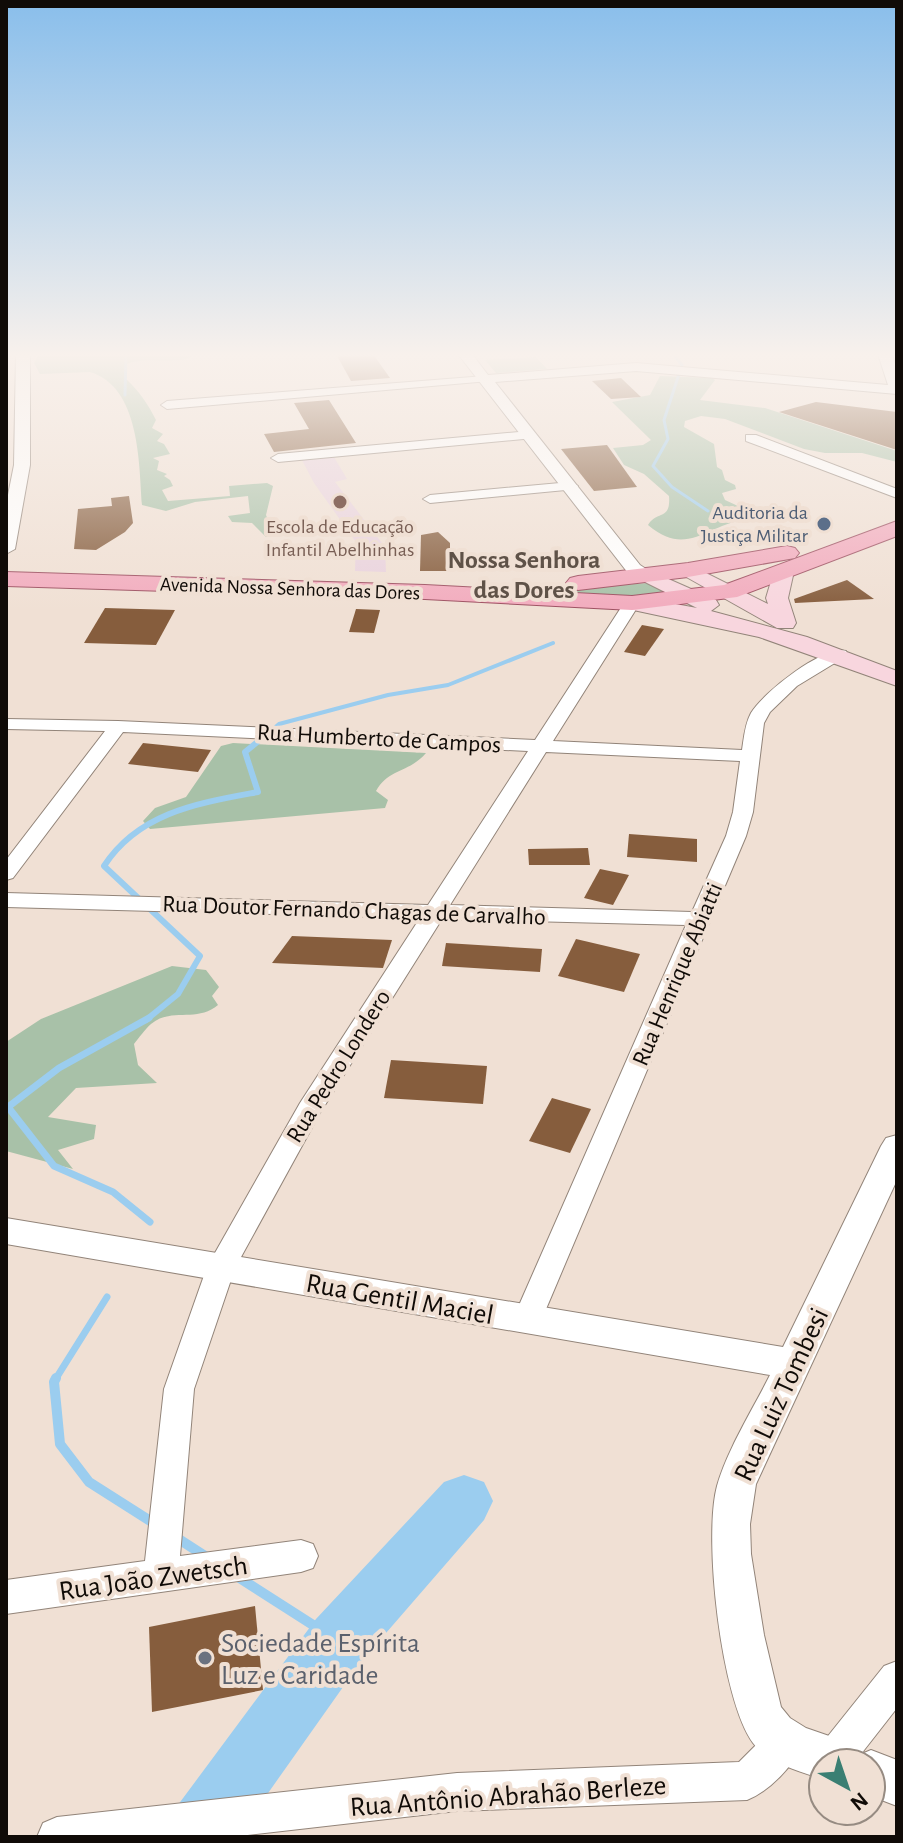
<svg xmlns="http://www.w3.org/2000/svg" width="903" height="1843" font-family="'Alegreya Sans',sans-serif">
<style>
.education{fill:#e9d2dd}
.green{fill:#a8c1a8}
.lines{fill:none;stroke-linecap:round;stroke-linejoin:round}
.stream-far4{stroke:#9bcdef;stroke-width:3}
.stream-far3{stroke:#9bcdef;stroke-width:4}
.stream-far2{stroke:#9bcdef;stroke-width:6}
.stream-far1{stroke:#9bcdef;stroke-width:7}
.stream{stroke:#9bcdef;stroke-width:10}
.river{fill:#9bcdef;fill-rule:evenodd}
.building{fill:#865d3d}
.minor-casing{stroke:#928479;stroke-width:2}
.tertiary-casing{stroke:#928479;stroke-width:2}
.secondary-casing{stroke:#928479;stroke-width:2}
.primary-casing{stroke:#9d5061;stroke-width:2}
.minor{fill:#fff;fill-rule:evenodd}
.tertiary{fill:#fff;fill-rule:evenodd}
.secondary{fill:#f8d6de;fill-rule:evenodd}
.primary{fill:#f2acbe;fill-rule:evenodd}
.education-dot{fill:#8d6e63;stroke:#f0e0d4;stroke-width:3}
.service-dot{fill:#5c6f8a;stroke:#f0e0d4;stroke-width:3}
.worship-dot{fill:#6b7280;stroke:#f0e0d4;stroke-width:3}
.labels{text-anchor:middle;stroke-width:8;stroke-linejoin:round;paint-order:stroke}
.far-service-label{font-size:20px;fill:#4e5e75;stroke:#f0e0d4;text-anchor:end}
.far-education-label{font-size:20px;fill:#785e54;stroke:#f0e0d4}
.far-street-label{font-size:20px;fill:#100b07;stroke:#f0e0d4}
.street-label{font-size:24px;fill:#100b07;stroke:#f0e0d4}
.far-district-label{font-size:26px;font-weight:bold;fill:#5f5248;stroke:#f0e0d4}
.near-street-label{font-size:28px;fill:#100b07;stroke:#f0e0d4}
.near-worship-label{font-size:28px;fill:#5b616d;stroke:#f0e0d4;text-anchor:start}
</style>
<rect width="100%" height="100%" fill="#f0e0d4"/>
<path class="education" d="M334,457L347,479L335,482L385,547L386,572L355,571L356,542L314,483L302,460Z"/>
<g class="green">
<path d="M39,354H195C180,367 147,355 127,364L126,379C139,391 148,404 156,420L152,428L163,434L157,441L164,444L170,454L153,458L159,461L157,470L167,474L164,476L170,480L173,486L162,490L168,501L230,496L229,486L267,483L273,486L266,515L274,535L266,537L252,523L232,522L228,516L250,513L248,496L195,502L166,511L142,505C139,463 140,387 90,372L40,374L34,363Z"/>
<path d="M536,357L547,369L496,373L485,360Z"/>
<path d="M660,376L712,378L715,380L700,400L765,408L897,451V462L862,453H825L804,449L725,419L701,416L685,421L684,427L714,444L717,467L722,470L725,480L735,485L736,489L722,493L725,500L764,518V521C758,521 750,519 744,520C706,525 687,558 648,525C657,510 671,521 669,496L644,474L624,465L613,448L643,445L651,440L612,402L650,395Z"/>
<path d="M648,583L677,596L633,598L487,589L576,588Z"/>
<path d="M233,743L426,753C409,773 389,768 376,791L388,800L385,808L150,829L143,821L155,808L186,797L221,746Z"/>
<path d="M172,966L206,970L219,987L212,996L218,1005C197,1023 171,1007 151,1024C145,1029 139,1038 134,1044L138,1065L157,1083L76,1088L48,1117L96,1125L94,1139L58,1150L73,1169L6,1151V1042L41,1019Z"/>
</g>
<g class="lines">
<g class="stream-far4">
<path d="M673,354L682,365L664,420L668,439L653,466L672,487L708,511"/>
<path d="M125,395L126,354"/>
</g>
<path class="stream-far3" d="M259,741L279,724L388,695L448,685L553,643"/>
<path class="stream-far2" d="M146,1020L178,994L200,956L104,866C139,812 199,803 258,792L245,752L261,739"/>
<g class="stream-far1">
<path d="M149,1018L59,1068L8,1107L54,1166L113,1192L150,1222"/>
<path d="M55,1380L107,1297"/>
</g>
<g class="stream">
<path d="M56,1378L54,1382L60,1444L89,1482L155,1524"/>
<path d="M174,1536L205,1556"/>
<path d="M238,1577L338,1641"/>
</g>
<path class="river" d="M464,1475L484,1482L493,1501L484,1520L360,1663L237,1837H162L172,1813L316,1619L444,1482Z"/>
</g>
<g class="building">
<path d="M336,354H373L390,378L351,381Z"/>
<path d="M621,378L641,397L611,399L592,381Z"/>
<path d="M329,400L356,443L274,452L264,434L309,429L294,403Z"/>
<path d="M816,402L897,412V450L779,412Z"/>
<path d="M607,445L637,487L594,491L561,449Z"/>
<path d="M129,496L133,523L125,532L96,550L74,549L78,509L112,506L111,498Z"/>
<path d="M438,532L450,543V571H420L421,535Z"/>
<path d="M847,580L874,599L795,603L794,599Z"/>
<path d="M105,608L175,610L156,645L84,643Z"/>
<path d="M356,609L380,610L374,633L349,632Z"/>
<path d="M642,625L664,629L645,656L624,652Z"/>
<path d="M143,743L211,750L198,772L128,764Z"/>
<path d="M629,834L697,839V862L627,857Z"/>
<path d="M588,848L590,865H529L528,849Z"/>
<path d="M600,869L629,875L613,905L584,898Z"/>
<path d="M292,936L392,940L383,968L272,963Z"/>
<path d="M576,939L640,954L624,992L558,976Z"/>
<path d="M446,943L542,949L540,972L442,966Z"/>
<path d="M391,1060L487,1066L483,1104L384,1098Z"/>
<path d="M552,1098L591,1109L570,1153L529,1141Z"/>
<path d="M255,1606L263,1690L152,1712L149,1627Z"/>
</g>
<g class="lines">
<g class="minor-casing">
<g id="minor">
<path d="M485,376L489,377V381L167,409L161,405L167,401Z"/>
<path d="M530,431L534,432V438L278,462L271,458L278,454Z"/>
<path d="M746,435H756L897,489V498L746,441Z"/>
<path d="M571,482L578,486L576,489L430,503L423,499L430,495Z"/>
<path d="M632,598L640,603L553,741L742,750C744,737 745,724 751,713C764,692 822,646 846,651L848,655L797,686L770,712L764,723L753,812L746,836L538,1328L528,1331L518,1328L513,1319L686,925L442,919L320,1113L235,1268L194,1389L180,1556L301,1540L313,1544L318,1556L313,1568L301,1572L6,1614V1580L145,1561L164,1389L207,1267L300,1103L420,918L6,907V893L428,905L528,751L123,732L13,878L6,880V860L105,731L6,729V719L118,721L535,740L624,603ZM546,752L740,761L733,812L726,836L692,912L450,905Z"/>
<path d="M897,1661V1708L854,1763H823V1774L820,1772L814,1759L820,1746L884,1666Z"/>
<path d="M785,1723L798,1729L804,1742C794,1765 770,1791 747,1800L457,1811L231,1837H37L43,1823L57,1817L457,1773L739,1762L772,1729Z"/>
</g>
</g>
<g class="tertiary-casing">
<g id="tertiary">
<path d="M16,354H30V465L15,549L6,554V505L14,465Z"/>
<path d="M458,354H472L488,375L636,363L888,385L878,354H892L897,371V394L636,371L495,382L640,565L657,576L648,581L628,573Z"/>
<path d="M897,1135V1180L756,1484L750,1524L751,1554L764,1635L781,1707L790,1718L806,1728L861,1747L864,1753L871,1750L897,1760V1806L871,1796V1763H823V1779C800,1772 768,1763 753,1743C721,1699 703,1538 717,1486C727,1450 753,1409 770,1375L6,1244V1218L783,1347L881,1146L886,1138Z"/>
</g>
</g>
<g class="secondary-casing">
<g id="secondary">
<path d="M688,564L768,604L766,598L774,571L784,565L791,567L794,571L788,598L796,623L793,628H777L681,574L678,570Z"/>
<path d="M648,570L716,600L719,605L711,611L807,637L897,671V686L759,637L624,608L621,603L632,596L697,608L641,580L637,576Z"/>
</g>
</g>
<g class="primary-casing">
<g id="primary">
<path d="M897,521V536L737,597L632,610L425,599L6,586V572L425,585L632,596L724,585Z"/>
<path d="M787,546L795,548L799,553L795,558L688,577L578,590L570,588L566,583L570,578L578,576L688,563Z"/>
</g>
</g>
<use href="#minor" class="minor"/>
<use href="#tertiary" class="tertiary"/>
<use href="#secondary" class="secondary"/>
<use href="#primary" class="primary"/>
</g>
<linearGradient id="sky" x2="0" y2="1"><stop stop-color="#89beeb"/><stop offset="0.58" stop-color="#f8f1ec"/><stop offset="1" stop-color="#f8f1ec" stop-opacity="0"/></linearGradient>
<rect width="903" height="612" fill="url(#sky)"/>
<circle class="education-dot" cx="340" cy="502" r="8"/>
<circle class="service-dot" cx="824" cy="524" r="8"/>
<circle class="worship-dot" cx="205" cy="1658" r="8"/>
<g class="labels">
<g class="far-service-label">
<text x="808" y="519">Auditoria da<tspan x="808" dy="23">Justiça Militar</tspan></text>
</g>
<g class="far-education-label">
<text x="340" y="533">Escola de Educação<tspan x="340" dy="23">Infantil Abelhinhas</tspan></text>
</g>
<g class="far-street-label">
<text transform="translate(290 588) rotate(2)" y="7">Avenida Nossa Senhora das Dores</text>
</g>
<g class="street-label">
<text transform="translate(379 738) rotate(3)" y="8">Rua Humberto de Campos</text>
<text transform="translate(354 910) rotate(2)" y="8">Rua Doutor Fernando Chagas de Carvalho</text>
<text transform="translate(677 974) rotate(-67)" y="8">Rua Henrique Abiatti</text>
<text transform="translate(338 1066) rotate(-58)" y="8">Rua Pedro Londero</text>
</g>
<g class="far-district-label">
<text x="524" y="568">Nossa Senhora<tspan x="524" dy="30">das Dores</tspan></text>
</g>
<g class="near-street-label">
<text transform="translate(400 1298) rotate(10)" y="10">Rua Gentil Maciel</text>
<text transform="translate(780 1394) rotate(-65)" y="10">Rua Luiz Tombesi</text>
<text transform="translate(153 1577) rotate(-8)" y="10">Rua João Zwetsch</text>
<text transform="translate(508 1795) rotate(-4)" y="10">Rua Antônio Abrahão Berleze</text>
</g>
<g class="near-worship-label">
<text x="221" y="1652">Sociedade Espírita<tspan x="221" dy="32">Luz e Caridade</tspan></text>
</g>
</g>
<rect width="903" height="1843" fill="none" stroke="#100b07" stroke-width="16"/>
<g transform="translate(847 1787) rotate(140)"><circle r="38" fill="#f0e0d4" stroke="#968b82" stroke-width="2"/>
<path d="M0-6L14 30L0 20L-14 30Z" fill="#3a7f73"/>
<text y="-12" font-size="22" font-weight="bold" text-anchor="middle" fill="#100b07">N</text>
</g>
</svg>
